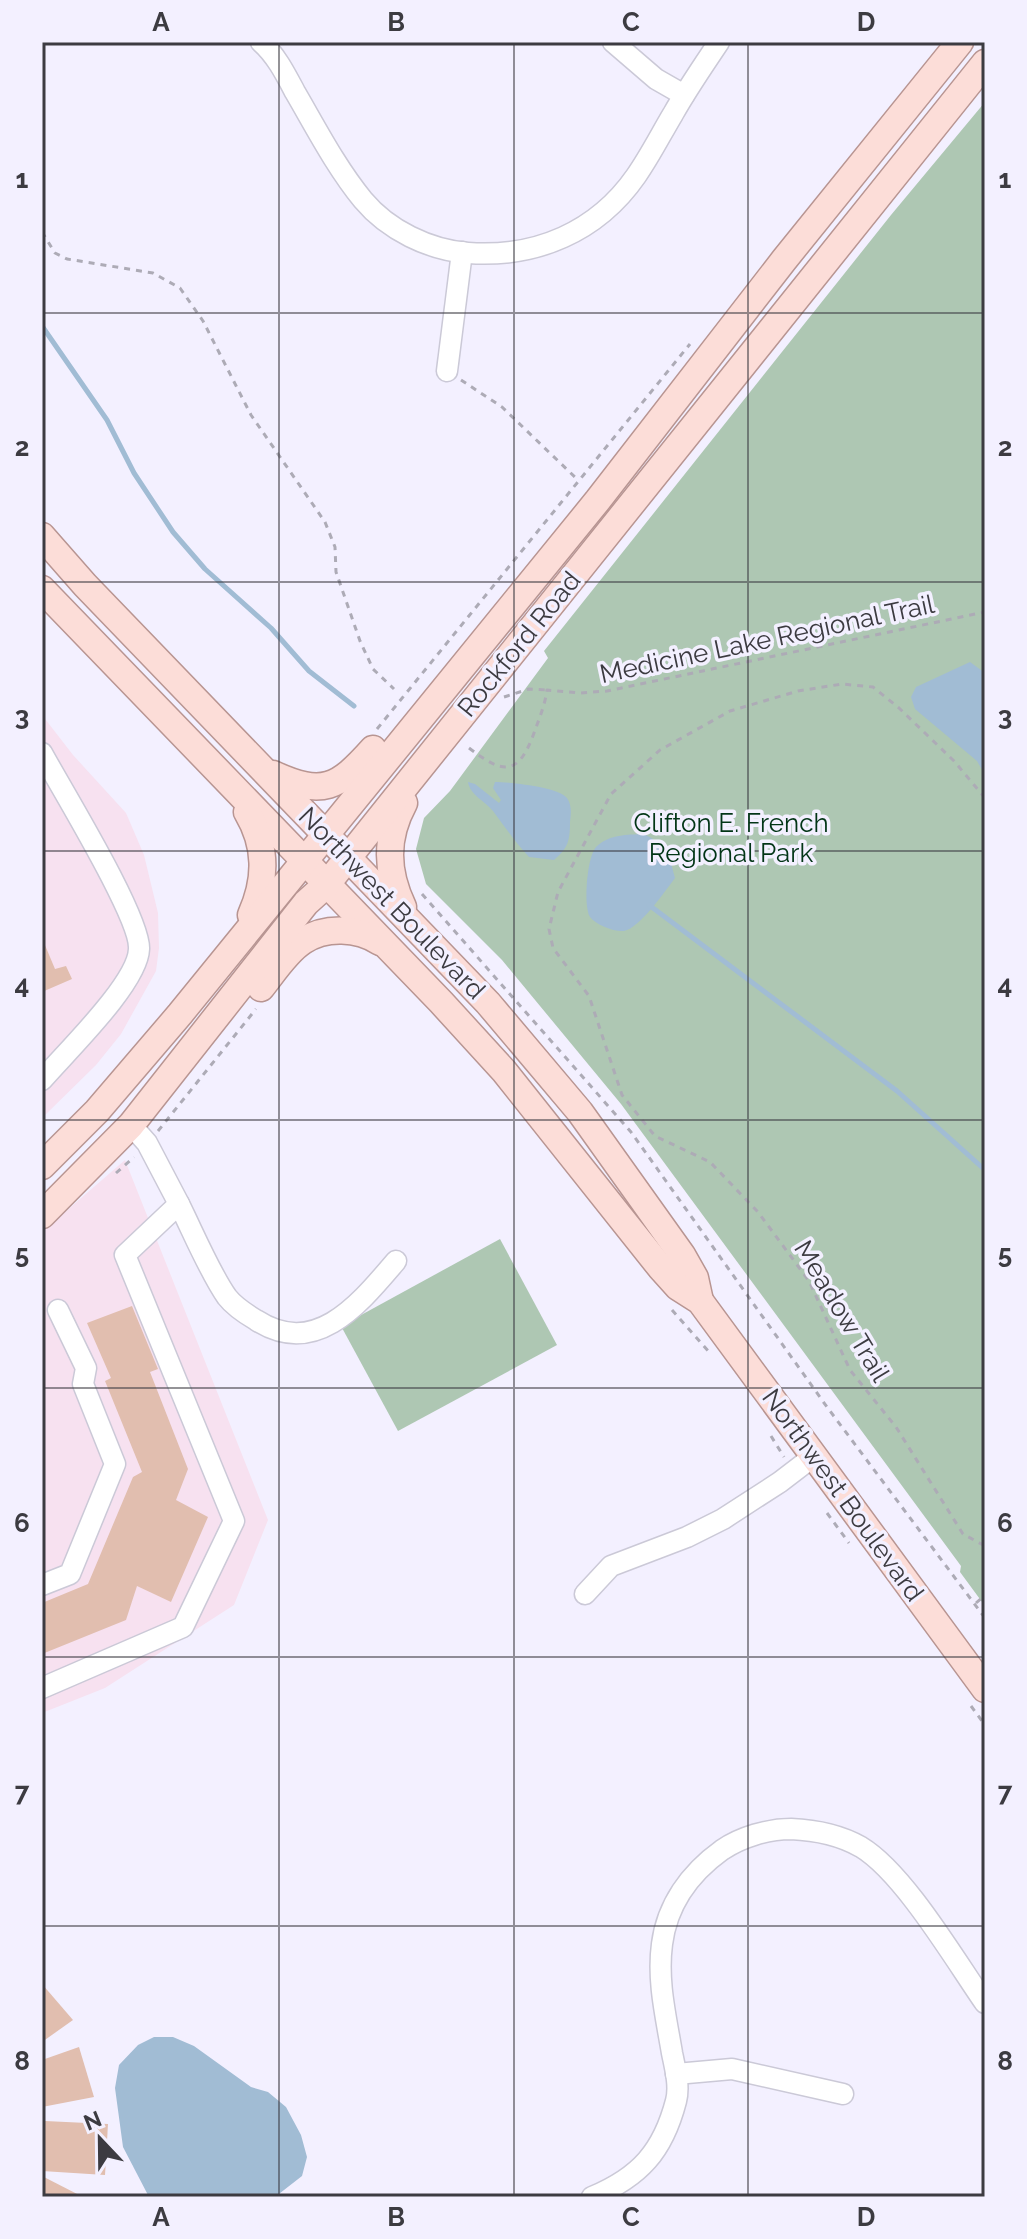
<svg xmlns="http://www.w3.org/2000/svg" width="1027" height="2239" font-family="Raleway,sans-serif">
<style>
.commercial{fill:#f7e1f0}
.green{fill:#aec7b3}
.water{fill:#a1bcd4}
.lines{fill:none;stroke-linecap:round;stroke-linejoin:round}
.stream{stroke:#a1bcd4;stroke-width:5}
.building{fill:#e1beaf}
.minor-casing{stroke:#cbc9d7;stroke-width:23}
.major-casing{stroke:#b89592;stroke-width:29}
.path{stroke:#adabb6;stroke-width:3;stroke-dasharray:6 6;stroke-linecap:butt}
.minor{stroke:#fff;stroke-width:20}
.major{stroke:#fcddd8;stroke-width:26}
.grid{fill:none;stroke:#3c3b41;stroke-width:2;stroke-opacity:0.55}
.labels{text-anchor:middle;stroke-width:7;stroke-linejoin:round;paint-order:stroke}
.street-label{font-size:26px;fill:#3c3b41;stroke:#f3f0ff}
.park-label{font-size:26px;fill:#023516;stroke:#f3f0ff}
.neatline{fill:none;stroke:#3c3b41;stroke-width:3}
.grid-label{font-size:26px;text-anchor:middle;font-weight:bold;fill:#3c3b41}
</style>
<rect width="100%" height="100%" fill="#f3f0ff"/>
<g class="commercial">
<path d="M42,715L73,755L126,813L144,855L158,913L159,948L156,971L121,1034L96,1065L42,1118Z"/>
<path d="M125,1160L268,1520L234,1605L105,1688L42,1713V1232Z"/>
</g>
<g class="green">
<path d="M985,102V1606L960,1572L961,1566L621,1104L502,960L426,884L416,849L424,818L450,791L548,658L544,651L891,215Z"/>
<path d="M500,1239L557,1345L398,1431L341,1326Z"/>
</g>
<g class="water">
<path d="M970,662L985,673V775L977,761L915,709L911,697L916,687Z"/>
<path d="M468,782L475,784L499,803L501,800L493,788L495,782C510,782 559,787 567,798C572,805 571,814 570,822C570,841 568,848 554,860L529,857C515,842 505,827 493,811C485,801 470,795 468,782Z"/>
<path d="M644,834C667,846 669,854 675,878C665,891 640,928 624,931C614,932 596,925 590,917C583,906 587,854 597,846C611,834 626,835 644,834Z"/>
<path d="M154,2037H173L194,2046L251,2087L268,2092L286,2107L301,2135L307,2157L302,2176L275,2197H149L123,2147L115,2088L119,2065L138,2045Z"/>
</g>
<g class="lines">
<g class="stream">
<path d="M42,326L107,420L134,473L173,532L205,569L271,628L309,671L354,706"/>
<path d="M649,905L897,1091L985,1170"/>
</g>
</g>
<g class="building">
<path d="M42,938L55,969L66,966L72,979L42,992Z"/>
<path d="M132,1306L158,1369L150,1372L188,1469L176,1500L208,1517L171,1602L137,1586L126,1620L42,1654V1603L88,1584L133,1477L142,1472L105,1381L111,1378L87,1323Z"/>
<path d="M42,1984L73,2020L42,2042Z"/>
<path d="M79,2047L94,2097L42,2107V2060Z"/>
<path d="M45,2121L108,2124L105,2175L42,2171Z"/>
<path d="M42,2176L83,2197H42Z"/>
</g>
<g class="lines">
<g class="minor-casing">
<g id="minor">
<path d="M261,42C276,55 286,75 295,92C316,128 336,167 363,200C388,230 429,250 468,253C536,258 597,232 636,176C650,156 661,134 673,114C687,89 703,66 719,42"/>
<path d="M613,42L656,79L684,95"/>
<path d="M447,371L462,252"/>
<path d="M42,753C61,788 141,918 139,949C138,983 66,1052 42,1080"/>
<path d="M179,1204C193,1232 210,1273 227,1297C234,1306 246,1314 256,1320C316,1359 360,1303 396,1261"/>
<path d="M42,1585L70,1574L115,1464L83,1384L86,1368L58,1310"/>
<path d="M585,1594L611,1566L687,1537L723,1519L780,1482L814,1456"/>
<path d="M42,1688L183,1627L234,1521L125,1255L179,1204L147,1143L131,1125"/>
<path d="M676,2074L732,2069L843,2094"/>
<path d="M592,2197C640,2177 663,2151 676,2101C680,2086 675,2068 672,2053C666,2017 657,1981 662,1944C667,1905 690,1873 722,1850C741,1837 768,1829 791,1829C814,1830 840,1835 861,1847C904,1873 955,1960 985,2003"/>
</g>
</g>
<g class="major-casing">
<g id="major">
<path d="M42,536L85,585L488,1003L580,1112L682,1255L695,1278L700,1301"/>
<path d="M42,589L441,1002L504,1071L660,1267L678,1287L700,1301L985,1689"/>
<path d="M273,774C323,797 338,788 373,749"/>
<path d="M247,812C267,846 267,879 251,915"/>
<path d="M403,907C386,871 385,838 404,803"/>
<path d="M261,988C273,973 287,951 303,941C326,926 358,928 380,942"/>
<path d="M42,1166L97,1111L180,1014L598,500L784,260L960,42"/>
<path d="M42,1215L131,1125L306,903L327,884L359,844L985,63"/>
</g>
</g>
<g class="path">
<path d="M42,232L55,253L67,259L153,273L180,288L203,321L251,415L325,522L335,547L336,572L360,641L373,669L394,689"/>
<path d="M461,380L502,407L579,481"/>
<path d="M504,697L529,689L547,690"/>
<path d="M377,729L690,344"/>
<path d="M469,748C503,774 518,777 534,733C539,719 545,705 547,690L580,693L607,691L985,612"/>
<path d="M985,798L954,761L899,708L873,687L842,684L798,691L730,711L660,750L611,794L558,892L549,929L553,948L589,996L622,1095L655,1136L710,1162L758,1212L809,1281L850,1370L896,1427L963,1534L985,1546"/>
<path d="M422,894L631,1132L827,1407L985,1618"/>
<path d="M158,1131L256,1009"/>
<path d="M116,1173L134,1157"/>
<path d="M672,1310L710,1353"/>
<path d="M771,1436L784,1457"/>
<path d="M827,1513L849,1543"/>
<path d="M976,1603L985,1595"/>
<path d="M971,1706L985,1725"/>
</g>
<use href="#minor" class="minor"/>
<use href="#major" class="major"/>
</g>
<path class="grid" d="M279,42V2197M514,42V2197M748,42V2197M42,313H985M42,582H985M42,851H985M42,1120H985M42,1388H985M42,1657H985M42,1926H985"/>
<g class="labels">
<g class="street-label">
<text transform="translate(767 639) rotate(-12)" y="9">Medicine Lake Regional Trail</text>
<text transform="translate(519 644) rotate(-51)" y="9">Rockford Road</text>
<text transform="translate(392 903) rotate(46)" y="9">Northwest Boulevard</text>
<text transform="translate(842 1311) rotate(59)" y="9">Meadow Trail</text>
<text transform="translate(843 1495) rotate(54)" y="9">Northwest Boulevard</text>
</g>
<g class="park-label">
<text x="731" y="832">Clifton E. French<tspan x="731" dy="30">Regional Park</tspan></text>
</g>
</g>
<rect width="1027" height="2239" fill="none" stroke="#f3f0ff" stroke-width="88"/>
<g transform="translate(100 2139) rotate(338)" stroke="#f3f0ff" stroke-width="6" paint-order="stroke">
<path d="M0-6L14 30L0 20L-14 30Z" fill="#3c3b41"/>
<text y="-12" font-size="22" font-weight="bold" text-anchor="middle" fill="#3c3b41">N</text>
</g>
<rect x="44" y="44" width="939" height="2151" class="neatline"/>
<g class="grid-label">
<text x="161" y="31">A</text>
<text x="396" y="31">B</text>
<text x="631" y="31">C</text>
<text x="866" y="31">D</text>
<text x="22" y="188">1</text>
<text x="1005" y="188">1</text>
<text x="22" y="456">2</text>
<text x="1005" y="456">2</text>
<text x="22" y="725">3</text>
<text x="1005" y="725">3</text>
<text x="22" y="994">4</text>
<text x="1005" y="994">4</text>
<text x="22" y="1263">5</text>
<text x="1005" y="1263">5</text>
<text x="22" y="1532">6</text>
<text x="1005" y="1532">6</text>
<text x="22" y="1801">7</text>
<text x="1005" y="1801">7</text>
<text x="22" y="2070">8</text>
<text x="1005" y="2070">8</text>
<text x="161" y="2226">A</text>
<text x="396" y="2226">B</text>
<text x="631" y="2226">C</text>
<text x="866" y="2226">D</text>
</g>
</svg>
